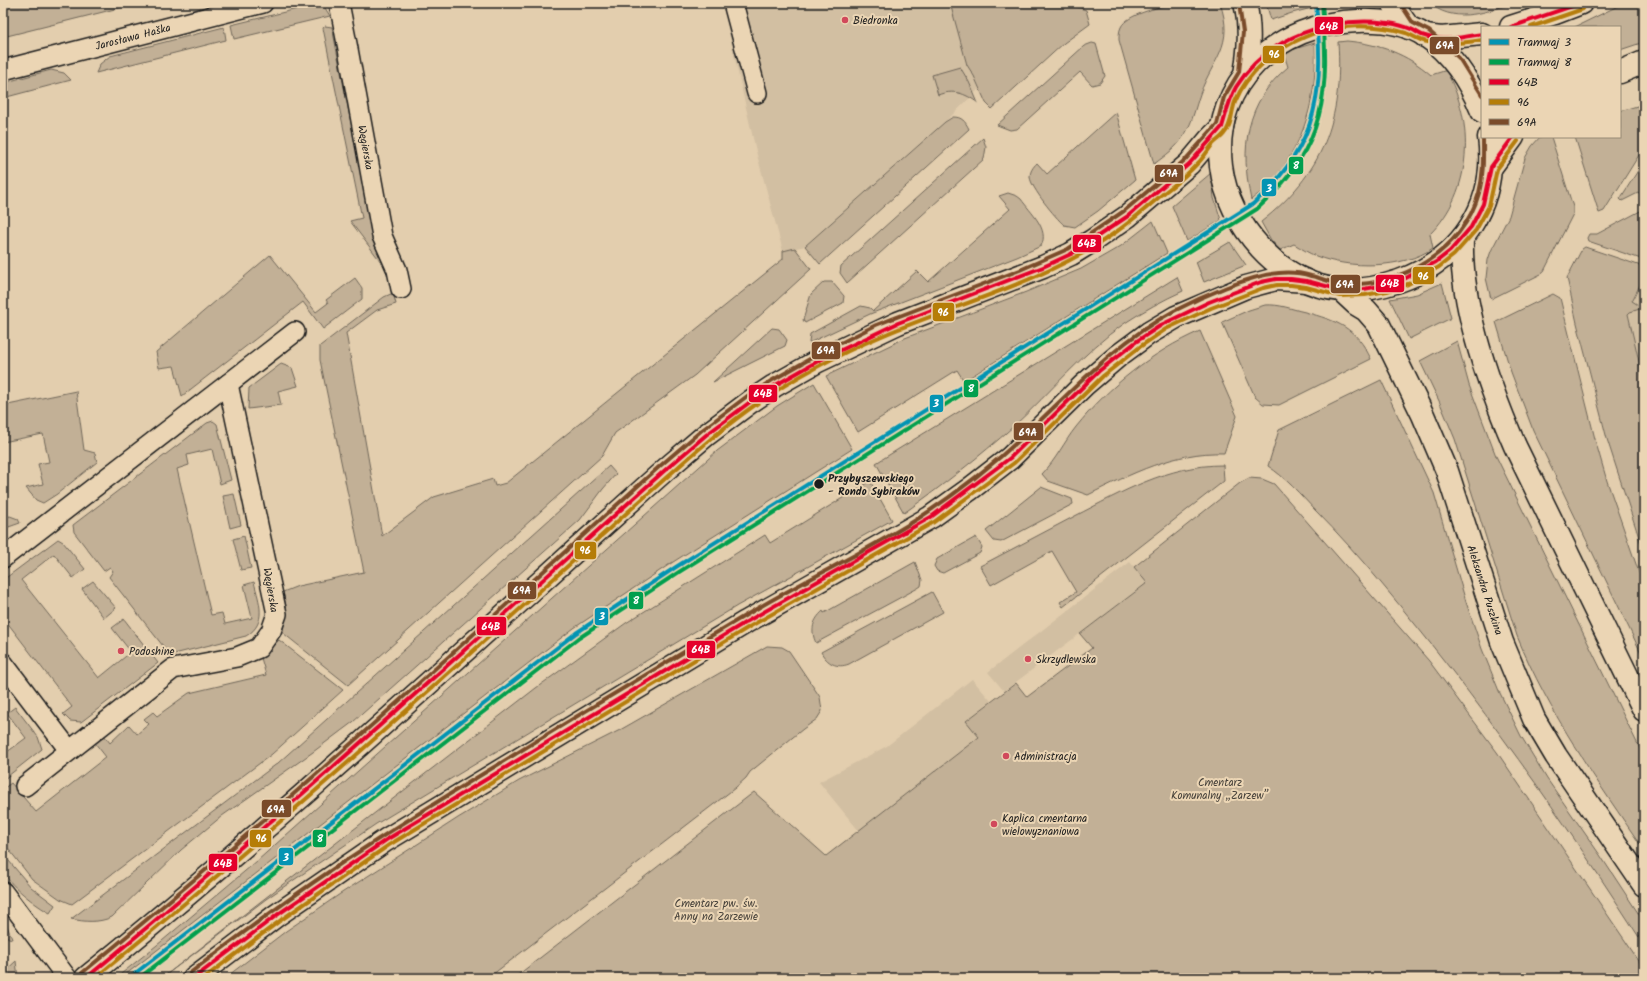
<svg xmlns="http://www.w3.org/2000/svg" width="1647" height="981" font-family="Kalam,sans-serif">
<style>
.built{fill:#d2bfa2}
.green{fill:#c2b096;stroke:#6f6659}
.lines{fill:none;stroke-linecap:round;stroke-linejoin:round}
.street-casing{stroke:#1c1c1c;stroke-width:22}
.secondary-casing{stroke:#1c1c1c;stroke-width:25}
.street{stroke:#ebd5b4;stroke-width:19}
.secondary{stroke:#ebd5b4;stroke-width:22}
.bus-1-casing{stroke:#ebd5b4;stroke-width:7}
.bus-2-casing{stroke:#ebd5b4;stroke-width:7}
.bus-3-casing{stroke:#ebd5b4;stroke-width:7}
.bus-1{stroke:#e4002b;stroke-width:4}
.bus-2{stroke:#b57d08;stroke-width:4}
.bus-3{stroke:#7a4b2a;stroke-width:4}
.tram-1-casing{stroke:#ebd5b4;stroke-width:7}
.tram-2-casing{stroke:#ebd5b4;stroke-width:7}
.tram-1{stroke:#0494b3;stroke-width:4}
.tram-2{stroke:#019f4e;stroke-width:4}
.poi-dot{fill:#d1495b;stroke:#ebd5b4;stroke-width:1.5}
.stop-dot{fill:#1c1c1c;stroke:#ebd5b4;stroke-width:1.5}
.labels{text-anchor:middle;stroke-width:4;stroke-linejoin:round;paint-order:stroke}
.poi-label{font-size:11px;fill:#1c1c1c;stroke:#ebd5b4;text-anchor:start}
.street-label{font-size:11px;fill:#1c1c1c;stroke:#ebd5b4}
.stop-label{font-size:11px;font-weight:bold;fill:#1c1c1c;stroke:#ebd5b4;text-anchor:start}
.park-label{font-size:11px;fill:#46413a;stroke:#ebd5b4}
.line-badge{stroke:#ebd5b4;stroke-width:1.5}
.badge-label{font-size:11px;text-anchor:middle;font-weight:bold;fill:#fff}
</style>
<rect width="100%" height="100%" fill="#e3ceae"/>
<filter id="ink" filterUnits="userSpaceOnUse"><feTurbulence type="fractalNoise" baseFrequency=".025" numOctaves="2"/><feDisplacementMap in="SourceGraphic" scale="8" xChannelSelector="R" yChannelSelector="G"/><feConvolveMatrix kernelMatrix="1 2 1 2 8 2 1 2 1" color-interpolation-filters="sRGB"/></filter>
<g filter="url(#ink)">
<g class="built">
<path d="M722,3H956L979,89L945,122L805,246L783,251L756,151Z"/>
<path d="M1311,3H1334V6L1312,8Z"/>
<path d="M1644,277V383L1627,310Z"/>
<path d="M1130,562L1147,583L1004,691L988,672Z"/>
<path d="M972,679L991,701L966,721L979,737L859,831L819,782L887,746Z"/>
</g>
<g class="green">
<path d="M3,3H139L3,37Z"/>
<path d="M322,3L330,16L234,39L231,25Z"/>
<path d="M950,3H1064L1086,10L1090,24L1064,43L992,109L986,103L974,76L967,65Z"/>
<path d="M1172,3H1220C1235,46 1213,58 1200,94C1195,108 1192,125 1183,137C1176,148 1165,156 1154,164L1119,40C1119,36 1119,31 1121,27C1127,14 1159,8 1172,3Z"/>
<path d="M1266,3H1311L1312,8L1292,13L1271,20Z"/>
<path d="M1334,3H1373L1377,9L1345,6H1334Z"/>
<path d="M1429,3H1507V5C1481,14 1453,23 1429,3Z"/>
<path d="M1624,3H1644V42L1620,50V27H1575Z"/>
<path d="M325,26L332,27L369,214L383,261L381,262L350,221L362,218L323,28Z"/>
<path d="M224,27L226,40L96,73L100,64L110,56Z"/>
<path d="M1347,41C1379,44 1407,54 1431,75L1444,71H1446C1475,122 1473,191 1430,234L1433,248C1403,269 1349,269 1316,256C1308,253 1301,248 1294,244L1280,250L1271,240L1261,222C1323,173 1343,120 1338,42Z"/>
<path d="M1092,43L1096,44L1105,76L1100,83L1092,85L1080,72L1017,129L1010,130L997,125L1084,46Z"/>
<path d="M1315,43C1318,104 1301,161 1251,200C1240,149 1245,102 1288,67L1284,54L1291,50Z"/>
<path d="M960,67L969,82L978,103C965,93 953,89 938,95L932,75Z"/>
<path d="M51,70L64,73L71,80L3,98V83Z"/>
<path d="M1644,104V147L1604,211L1599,213L1575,137H1620V111Z"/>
<path d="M1116,112L1135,180L1098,211L1075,227L1064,225C1055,217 1031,188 1030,177C1030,171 1033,167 1037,163L1047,174Z"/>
<path d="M953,117C962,117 965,121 969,129L820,264L805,246L945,122Z"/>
<path d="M1540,137H1551L1573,207V214L1543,273L1491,299L1486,278L1488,260L1491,251L1509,216L1525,158L1532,146Z"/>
<path d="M983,138L986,147L984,159L847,283L840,273L841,266Z"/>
<path d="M1644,161V190L1622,201L1620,199Z"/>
<path d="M1211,173L1214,198L1221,220L1187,241L1172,206Z"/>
<path d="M1008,193L1017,196L1021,199C1030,212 1050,229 1041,246L1017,257L870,314L809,343L810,334L861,306L870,308L873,311L917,271L928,282L1010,209L999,196Z"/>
<path d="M1644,209V260L1588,241L1587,238L1589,234H1597Z"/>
<path d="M1153,221L1167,253L964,381L957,370L858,432L826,376L905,338L1026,292L1081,269L1121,246Z"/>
<path d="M1230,242L1246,265L1204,282L1196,262Z"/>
<path d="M1585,247L1644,267V277L1632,301L1643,308L1630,312L1628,314L1644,383V553L1607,439L1577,323L1567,278L1582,249Z"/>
<path d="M795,248L811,269L695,375L615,433L602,456L348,685L283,633L286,606L283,592L298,586L364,572L320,360V346L384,297L393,293L396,304L377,310L346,333L382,536L434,497L493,479L495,486L506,483L783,259V251Z"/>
<path d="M270,255L316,312L328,303L326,300L355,278L362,288V299L323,329L303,302L182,396L174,366L159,368L156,352Z"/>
<path d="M1177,277L1183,291C1163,300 1143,311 1125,323C1083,352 1051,392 1014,426C979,457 942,486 904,513L876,463Z"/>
<path d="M824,282H832L844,296L843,303L805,323L803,320L811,294Z"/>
<path d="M1442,283L1451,318L1409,339L1390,299L1417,294Z"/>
<path d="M1553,294L1560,298L1596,443L1607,481L1644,587V659L1533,430L1511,372L1496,322Z"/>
<path d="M1265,305C1280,304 1291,309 1305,312C1337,321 1356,327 1371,359L1279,405L1263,404L1255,397L1222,322L1249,310Z"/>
<path d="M772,328L779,329L787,340L785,346L713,382Z"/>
<path d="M1200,331L1237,416L1224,453C1175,451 1131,474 1088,495L1048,481L1042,474C1056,460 1064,442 1076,427C1109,386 1152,352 1200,331Z"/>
<path d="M1457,341L1469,385L1496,456L1644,757V850C1597,781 1549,714 1517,636L1455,439L1440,403L1420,361Z"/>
<path d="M281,364L292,368L298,386L278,391L281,405L248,409L249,388Z"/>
<path d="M1381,380L1434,493L1466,602L1482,649L1499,691L1521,736L1547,779L1600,855L1644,922V945C1564,819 1477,697 1381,583C1360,558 1338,533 1315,510C1300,494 1286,478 1268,466L1279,430Z"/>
<path d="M814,383L852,449L673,562L574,628L121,978H116L162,941L257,861L717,451L777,406Z"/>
<path d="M76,391L84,450L95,453L97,462L57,494L43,503L36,500L26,488L43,484L38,464L49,462L43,434L3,442V406Z"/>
<path d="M213,421L217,424L231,480L220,484L212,449L187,455L189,465L177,469L211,615L222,613L225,624L252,618L244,585L254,582C259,602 268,623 246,636L170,655L109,577L113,571L110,567L104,571L74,532L73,525L207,423Z"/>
<path d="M1223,465L1224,481L1063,607L1060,602L1076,592L1052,551L991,585L980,566C1012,549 1043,533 1075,516C1122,492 1168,465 1223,465Z"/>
<path d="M609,466L616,474L603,489L580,520L353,722L313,752L222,816L181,850L112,917C99,923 85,922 71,919L278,763Z"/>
<path d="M1249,478L1262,479L1274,484L1429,661L1497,752L1641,964L1644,968V978H514L754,792L826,856L979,737L966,721L1016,683L1027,697L1092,648L1080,634L1147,583L1134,567L1240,483Z"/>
<path d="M870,481L892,520L737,606L376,824L266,899L162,978L536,688L626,623L765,535L770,543Z"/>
<path d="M1041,487L1072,499L1073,504L1001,542L994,541L986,531Z"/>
<path d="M234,494L241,525L230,528L223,496Z"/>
<path d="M10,516L18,519L20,523L3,529V518Z"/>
<path d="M244,536L251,568L241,570L233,539Z"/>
<path d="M976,537L982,547L980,553L943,573L937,571L934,566L937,559Z"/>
<path d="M58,539L63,542L85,569L73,578L54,554L21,580L99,678L131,652L112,628L124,619L158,663L81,722L70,721L63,714L72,707L3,617V580Z"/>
<path d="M915,562L922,580L921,586L918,588L816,643C810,630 813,620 823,611L824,613Z"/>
<path d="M93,581L116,608L104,618L82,589Z"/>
<path d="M932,592L943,612L849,664C837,669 827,663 821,652Z"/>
<path d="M279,640L343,690L272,754L72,904L60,899L32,879L3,842V789L11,783L36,812L106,757L95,743L104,735L110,743L129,725L137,734L149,724L144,719L153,712L157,716L189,693L266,675L261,658Z"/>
<path d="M767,646L782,647L789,651L820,697L822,711L817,719L803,729L750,772L746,778L735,788L488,978H225L286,931L340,894L458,818L519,781L620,730Z"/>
<path d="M15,707L38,737L42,749L3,780V755L26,738L7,713Z"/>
<path d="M3,854L31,887L55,905L50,913C38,907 6,883 3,870C2,866 3,859 3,854Z"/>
<path d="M3,915L12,939C1,937 3,924 3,915Z"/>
<path d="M16,961L18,978H3V973Z"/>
</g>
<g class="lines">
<g class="street-casing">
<g id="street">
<path id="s1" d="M339,3L348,49L382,236L397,270L401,289"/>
<path d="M733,3L757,93"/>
<path id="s2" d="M3,70L263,3"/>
<path d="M3,558L295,332"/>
<path d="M3,663L69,750"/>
<path d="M25,786L173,669L237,657L259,648L271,631L277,614L228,384"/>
<path d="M3,892L67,978"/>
</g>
</g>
<g class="secondary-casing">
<g id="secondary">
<path d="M1393,3L1399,14L1409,28"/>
<path d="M1511,27L1555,13L1581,3"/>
<path d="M1425,36L1441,38L1482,34"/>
<path d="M1620,72L1644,62"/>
<path d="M1245,74C1249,50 1251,28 1245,3"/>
<path d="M1482,111C1470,82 1452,54 1426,36C1407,24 1381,20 1358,21C1278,23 1211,82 1221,166C1228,224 1280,286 1342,290C1361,291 1381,287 1399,281C1462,259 1498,204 1489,137"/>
<path d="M1491,167L1513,137"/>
<path d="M1462,239C1460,304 1489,386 1515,446L1644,710"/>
<path id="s3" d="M1341,290L1356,304L1366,310L1379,325L1423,415L1447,471L1502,642L1534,719L1556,756L1644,885"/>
<path d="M86,978C286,817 473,642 664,471L706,435L750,402L774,386L818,361L898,323L1043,267L1071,254L1092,241L1128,216L1189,164L1210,139L1222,127"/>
<path d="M194,978L277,915L386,840L746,622L931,517L970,489L1010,458L1084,385L1118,356L1149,333L1176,317L1246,287L1276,279L1307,281"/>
</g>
</g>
<use href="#street" class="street"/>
<use href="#secondary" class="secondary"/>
<g class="bus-1-casing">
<g id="bus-1">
<path d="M1511,27L1581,3"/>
<path d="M1222,127C1226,114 1229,99 1236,87C1268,36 1330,16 1388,23C1395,24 1404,26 1411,29C1416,31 1420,35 1425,36C1442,42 1464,37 1482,34"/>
<path d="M86,978C284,815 473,642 664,471L706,435L750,402L774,386L818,361L898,323L1043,267L1071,254L1128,216L1189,164L1222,127"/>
<path d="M194,978L277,915L386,840L746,622L931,517L1010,458L1099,371L1137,341L1163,324L1209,302L1261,282L1276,279H1291L1307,281L1341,290L1364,289L1385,285L1406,278L1436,262L1450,251L1471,227L1483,204L1491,167L1513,137"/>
</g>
</g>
<g class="bus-2-casing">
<g id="bus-2">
<path d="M1531,27L1583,9"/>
<path d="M95,978C292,817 479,645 668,476C696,451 725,426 755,405C795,377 839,354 884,335C962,302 1046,282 1116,232C1133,220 1149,206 1165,192C1177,183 1188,174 1198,163C1204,157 1208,150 1213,144C1217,140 1221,138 1224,134C1232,125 1231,113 1235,102C1247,72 1276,49 1305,37C1335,24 1375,23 1406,33C1414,36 1420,41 1428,42C1446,45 1464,43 1482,40"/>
<path d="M204,978L281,920L389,845L749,627L934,522L1014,463L1103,376L1141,346L1166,329L1211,308L1263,288L1277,285H1291L1306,287L1340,296L1365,295L1387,291L1408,284L1439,267L1454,255L1476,230L1489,206L1497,169L1518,141"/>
</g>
</g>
<g class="bus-3-casing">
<g id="bus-3">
<path d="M1400,3L1413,23L1429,31L1459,58L1482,95"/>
<path d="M82,973C281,811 469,638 660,466L702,430L746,397L771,381L815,356L876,325L1020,270L1068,249L1124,211L1185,160L1217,124L1224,97L1239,72L1243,32L1239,4"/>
<path d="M190,973C237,937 284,902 333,869C393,828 455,791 517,753C596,704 677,656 758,608C811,577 867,551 919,518C957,493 993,465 1026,434C1073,390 1116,342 1174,311C1201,297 1250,275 1279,273C1290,272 1301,273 1311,276C1322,278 1331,283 1342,284C1400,288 1463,251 1479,193C1484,174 1483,156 1483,137"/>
</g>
</g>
<use href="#bus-1" class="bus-1"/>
<use href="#bus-2" class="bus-2"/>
<use href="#bus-3" class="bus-3"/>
<g class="tram-1-casing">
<path id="tram-1" d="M129,978L576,633L676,567L1253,204C1321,142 1324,90 1316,3"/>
</g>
<g class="tram-2-casing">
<path id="tram-2" d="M139,978L579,638L679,572L1257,209C1327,146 1330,92 1322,3"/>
</g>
<use href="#tram-1" class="tram-1"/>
<use href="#tram-2" class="tram-2"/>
</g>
</g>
<g class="poi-dot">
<circle cx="845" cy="20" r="4"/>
<circle cx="121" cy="651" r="4"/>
<circle cx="1028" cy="659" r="4"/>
<circle cx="1006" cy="756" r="4"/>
<circle cx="994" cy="824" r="4"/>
</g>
<circle class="stop-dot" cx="819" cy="484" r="5.5"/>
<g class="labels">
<g class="poi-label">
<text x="853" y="24">Biedronka</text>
<text x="129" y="655">Podoshine</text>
<text x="1036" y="663">Skrzydlewska</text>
<text x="1014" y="760">Administracja</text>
<text x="1002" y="822">Kaplica cmentarna<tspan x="1002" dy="13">wielowyznaniowa</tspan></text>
</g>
<g class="street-label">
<text dy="4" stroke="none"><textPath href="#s2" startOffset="134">Jarosława Haška</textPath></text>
<text dy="4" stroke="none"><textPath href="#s1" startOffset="147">Węgierska</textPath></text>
<text transform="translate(271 590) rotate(80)" y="4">Węgierska</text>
<text dy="4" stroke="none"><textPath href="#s3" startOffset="338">Aleksandra Puszkina</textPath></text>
</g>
<g class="stop-label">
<text x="828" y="482">Przybyszewskiego<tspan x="828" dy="13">- Rondo Sybiraków</tspan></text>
</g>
<g class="park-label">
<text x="1220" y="786">Cmentarz<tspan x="1220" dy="13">Komunalny „Zarzew”</tspan></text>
<text x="716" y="907">Cmentarz pw. św.<tspan x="716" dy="13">Anny na Zarzewie</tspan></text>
</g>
</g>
<g class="line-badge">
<rect x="1314" y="16" width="30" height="19" rx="4" fill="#e4002b"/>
<rect x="1429" y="36" width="31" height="19" rx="4" fill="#7a4b2a"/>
<rect x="1262" y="45" width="23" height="19" rx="4" fill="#b57d08"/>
<rect x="1288" y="156" width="16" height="19" rx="4" fill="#019f4e"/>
<rect x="1154" y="164" width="30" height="19" rx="4" fill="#7a4b2a"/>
<rect x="1261" y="178" width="16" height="19" rx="4" fill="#0494b3"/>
<rect x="1072" y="234" width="30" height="19" rx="4" fill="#e4002b"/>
<rect x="1412" y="266" width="23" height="19" rx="4" fill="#b57d08"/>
<rect x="1375" y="274" width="30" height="19" rx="4" fill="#e4002b"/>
<rect x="1330" y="274" width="31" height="20" rx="4" fill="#7a4b2a"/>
<rect x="932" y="302" width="23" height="20" rx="4" fill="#b57d08"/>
<rect x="811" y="341" width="30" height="19" rx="4" fill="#7a4b2a"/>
<rect x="963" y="379" width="16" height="19" rx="4" fill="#019f4e"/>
<rect x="748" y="384" width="30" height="19" rx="4" fill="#e4002b"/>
<rect x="929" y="394" width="15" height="19" rx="4" fill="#0494b3"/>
<rect x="1013" y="422" width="31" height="19" rx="4" fill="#7a4b2a"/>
<rect x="574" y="541" width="23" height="19" rx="4" fill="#b57d08"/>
<rect x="507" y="581" width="30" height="19" rx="4" fill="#7a4b2a"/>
<rect x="628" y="591" width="16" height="19" rx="4" fill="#019f4e"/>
<rect x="594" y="607" width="15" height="19" rx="4" fill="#0494b3"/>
<rect x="476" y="616" width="31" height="20" rx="4" fill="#e4002b"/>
<rect x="686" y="640" width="30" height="19" rx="4" fill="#e4002b"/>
<rect x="261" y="799" width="31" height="19" rx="4" fill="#7a4b2a"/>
<rect x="249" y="829" width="23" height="19" rx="4" fill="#b57d08"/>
<rect x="312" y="829" width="15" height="19" rx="4" fill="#019f4e"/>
<rect x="278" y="847" width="16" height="19" rx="4" fill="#0494b3"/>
<rect x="208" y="853" width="30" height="19" rx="4" fill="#e4002b"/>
</g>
<g class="badge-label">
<text x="1329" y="30">64B</text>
<text x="1445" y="49">69A</text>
<text x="1274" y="58">96</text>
<text x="1296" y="169">8</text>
<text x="1169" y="177">69A</text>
<text x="1269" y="192">3</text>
<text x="1087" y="247">64B</text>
<text x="1423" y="280">96</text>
<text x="1390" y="287">64B</text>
<text x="1345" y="288">69A</text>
<text x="943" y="316">96</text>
<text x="826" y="354">69A</text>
<text x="971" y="392">8</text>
<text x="763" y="397">64B</text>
<text x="936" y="407">3</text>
<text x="1028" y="436">69A</text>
<text x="585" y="554">96</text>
<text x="522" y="594">69A</text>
<text x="636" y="604">8</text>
<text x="602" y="620">3</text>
<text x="491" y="630">64B</text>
<text x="701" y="653">64B</text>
<text x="276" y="813">69A</text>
<text x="261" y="842">96</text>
<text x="320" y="842">8</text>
<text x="286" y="861">3</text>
<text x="223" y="867">64B</text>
</g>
<rect width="1647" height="981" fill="none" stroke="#ebd5b4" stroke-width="16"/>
<rect x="8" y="8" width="1631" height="965" fill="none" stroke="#1c1c1c" stroke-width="1.5" filter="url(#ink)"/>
<rect x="1481" y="26" width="140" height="112" fill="#ebd5b4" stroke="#988b77"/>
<rect x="1489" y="39" width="20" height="6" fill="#0494b3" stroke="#988b77"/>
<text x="1517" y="46" font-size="12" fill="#1c1c1c">Tramwaj 3</text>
<rect x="1489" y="59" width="20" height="6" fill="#019f4e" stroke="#988b77"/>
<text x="1517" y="66" font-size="12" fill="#1c1c1c">Tramwaj 8</text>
<rect x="1489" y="79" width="20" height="6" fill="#e4002b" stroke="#988b77"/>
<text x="1517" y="86" font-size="12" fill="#1c1c1c">64B</text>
<rect x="1489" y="99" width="20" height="6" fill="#b57d08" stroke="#988b77"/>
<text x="1517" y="106" font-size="12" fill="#1c1c1c">96</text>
<rect x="1489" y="119" width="20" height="6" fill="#7a4b2a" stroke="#988b77"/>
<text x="1517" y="126" font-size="12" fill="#1c1c1c">69A</text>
</svg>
